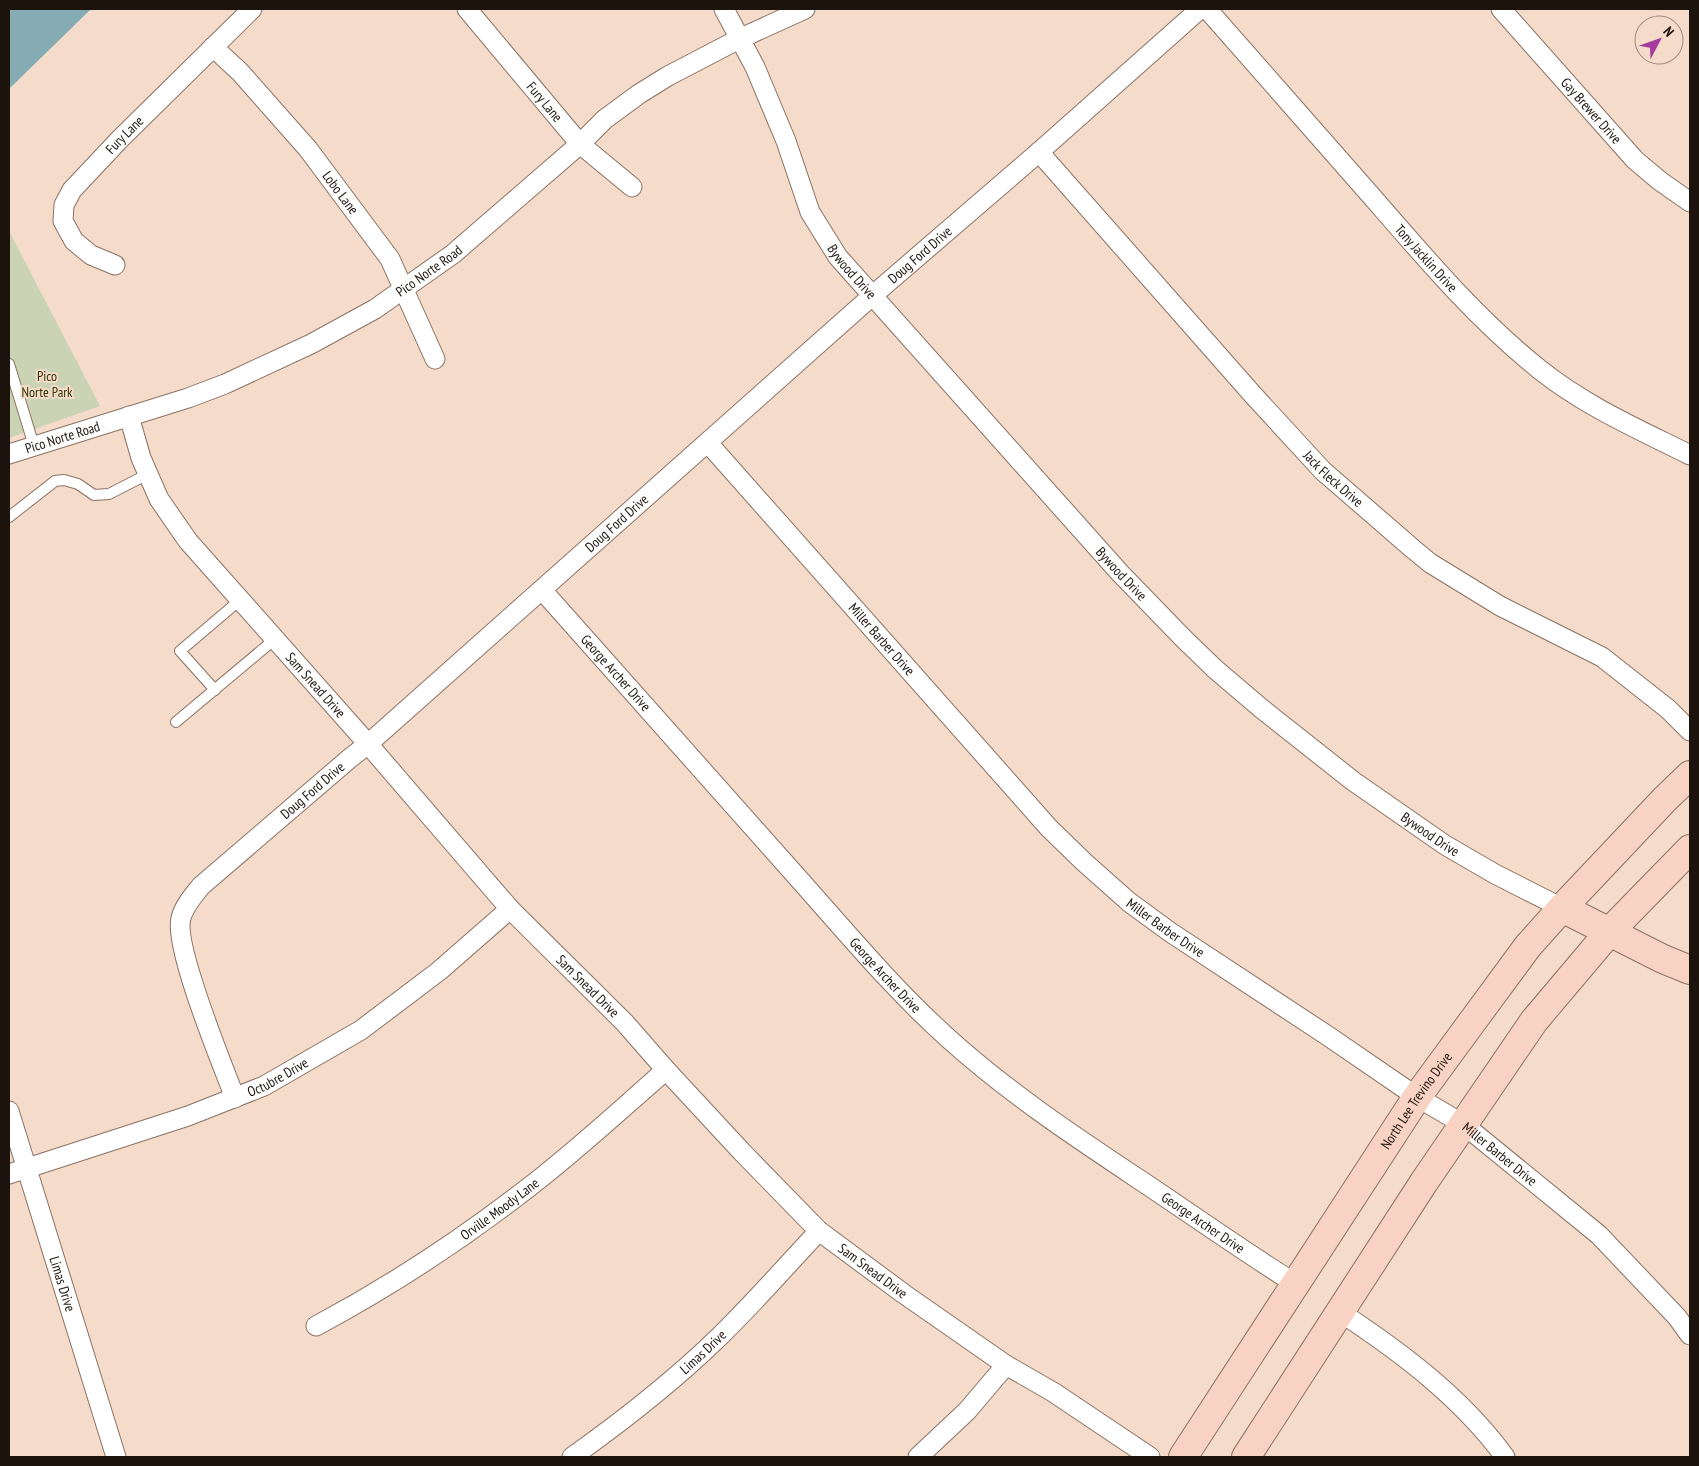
<svg xmlns="http://www.w3.org/2000/svg" width="1699" height="1466" font-family="'PT Sans Narrow',sans-serif">
<style>
.green{fill:#cad3b4}
.water{fill:#85acb3}
.lines{fill:none;stroke-linecap:round;stroke-linejoin:round}
.lane-casing{stroke:#8a7263;stroke-width:12}
.street-casing{stroke:#8a7263;stroke-width:21}
.secondary-casing{stroke:#8a7263;stroke-width:30}
.lane{stroke:#fff;stroke-width:10}
.street{stroke:#fff;stroke-width:19}
.secondary{stroke:#f8d2c2;stroke-width:28}
.labels{text-anchor:middle;stroke-width:4;stroke-linejoin:round;paint-order:stroke}
.street-label{font-size:14px;fill:#1c130d;stroke:#f5dbca}
.park-label{font-size:14px;fill:#2e3904;stroke:#f5dbca}
</style>
<rect width="100%" height="100%" fill="#f5dbca"/>
<path class="green" d="M9,231L100,406L9,438Z"/>
<path class="water" d="M9,9H91L9,89Z"/>
<g class="lines">
<g class="lane-casing">
<g id="lane">
<path d="M9,364L34,446"/>
<path d="M9,517L55,481L64,480L78,484L94,495L109,494L148,474"/>
<path d="M215,690L180,651L240,600"/>
<path d="M176,722L275,639"/>
</g>
</g>
<g class="street-casing">
<g id="street">
<path id="s1" d="M467,9L580,144L632,187"/>
<path id="s2" d="M724,9L755,67L786,141L810,212L838,257L1120,573L1183,638L1215,669L1262,709L1353,781L1445,845L1495,874L1562,908"/>
<path id="s3" d="M1207,9C1263,72 1318,136 1374,199C1426,259 1477,319 1539,369C1585,406 1638,429 1690,455"/>
<path id="s4" d="M1501,9L1635,160L1660,181L1690,202"/>
<path id="s5" d="M213,47L240,72L308,149L390,259L435,359"/>
<path id="s6" d="M1039,152L1254,396L1323,471L1413,549L1430,563L1500,606L1602,657L1668,709L1690,731"/>
<path id="s7" d="M115,265L91,255L74,241L63,221L64,205L72,190L120,139L252,9"/>
<path id="s8" d="M129,416L141,458L159,499L188,541L368,744L510,909L625,1023L666,1070L742,1152L819,1231L904,1294L1006,1365L1053,1392L1150,1457"/>
<path id="s9" d="M708,443L1049,828L1084,862L1129,902L1170,932L1328,1036L1417,1097L1463,1124L1599,1235L1677,1317L1690,1335"/>
<path id="s10" d="M9,454L188,398L225,384L311,344L375,309L453,254L580,144L605,119L639,94L668,76L739,39L805,9"/>
<path id="s11" d="M542,590C625,683 708,776 790,869C842,927 891,987 949,1039C1011,1095 1080,1140 1149,1186C1198,1219 1246,1253 1296,1284"/>
<path id="s12" d="M235,1098C223,1066 173,946 181,918C184,906 193,896 201,886L349,759L368,744L872,296L1039,152L1200,9"/>
<path id="s13" d="M9,1111L116,1457"/>
<path id="s14" d="M9,1174L188,1116L264,1086L361,1030L439,971L510,909"/>
<path d="M1340,1312C1401,1352 1462,1398 1505,1457"/>
<path id="s15" d="M316,1326C389,1287 458,1242 524,1191C573,1154 619,1111 666,1070"/>
<path id="s16" d="M572,1457C624,1420 674,1381 720,1336C754,1303 786,1266 819,1231"/>
<path d="M918,1457L967,1411L1006,1365"/>
</g>
</g>
<g class="secondary-casing">
<g id="secondary">
<path d="M1562,908L1663,959L1690,970"/>
<path id="s17" d="M1183,1457L1417,1097L1472,1022L1528,946L1562,908L1665,799L1690,775"/>
<path d="M1246,1457L1424,1182L1534,1021L1610,931L1690,849"/>
</g>
</g>
<use href="#lane" class="lane"/>
<use href="#street" class="street"/>
<use href="#secondary" class="secondary"/>
</g>
<g class="labels">
<g class="street-label">
<text dy="5" stroke="none"><textPath href="#s1" startOffset="121">Fury Lane</textPath></text>
<text dy="5" stroke="none"><textPath href="#s4" startOffset="136">Gay Brewer Drive</textPath></text>
<text dy="5" stroke="none"><textPath href="#s7" startOffset="180">Fury Lane</textPath></text>
<text dy="5" stroke="none"><textPath href="#s5" startOffset="194">Lobo Lane</textPath></text>
<text dy="5" stroke="none"><textPath href="#s12" startOffset="1184">Doug Ford Drive</textPath></text>
<text dy="5" stroke="none"><textPath href="#s3" startOffset="332">Tony Jacklin Drive</textPath></text>
<text dy="5" stroke="none"><textPath href="#s10" startOffset="461">Pico Norte Road</textPath></text>
<text dy="5" stroke="none"><textPath href="#s2" startOffset="294">Bywood Drive</textPath></text>
<text dy="5" stroke="none"><textPath href="#s10" startOffset="56">Pico Norte Road</textPath></text>
<text dy="5" stroke="none"><textPath href="#s6" startOffset="440">Jack Fleck Drive</textPath></text>
<text dy="5" stroke="none"><textPath href="#s12" startOffset="779">Doug Ford Drive</textPath></text>
<text dy="5" stroke="none"><textPath href="#s2" startOffset="699">Bywood Drive</textPath></text>
<text dy="5" stroke="none"><textPath href="#s9" startOffset="262">Miller Barber Drive</textPath></text>
<text dy="5" stroke="none"><textPath href="#s11" startOffset="111">George Archer Drive</textPath></text>
<text dy="5" stroke="none"><textPath href="#s8" startOffset="332">Sam Snead Drive</textPath></text>
<text dy="5" stroke="none"><textPath href="#s12" startOffset="374">Doug Ford Drive</textPath></text>
<text dy="5" stroke="none"><textPath href="#s2" startOffset="1104">Bywood Drive</textPath></text>
<text dy="5" stroke="none"><textPath href="#s9" startOffset="668">Miller Barber Drive</textPath></text>
<text dy="5" stroke="none"><textPath href="#s11" startOffset="516">George Archer Drive</textPath></text>
<text dy="5" stroke="none"><textPath href="#s8" startOffset="738">Sam Snead Drive</textPath></text>
<text dy="5" stroke="none"><textPath href="#s14" startOffset="286">Octubre Drive</textPath></text>
<text dy="5" stroke="none"><textPath href="#s17" startOffset="426">North Lee Trevino Drive</textPath></text>
<text dy="5" stroke="none"><textPath href="#s9" startOffset="1072">Miller Barber Drive</textPath></text>
<text dy="5" stroke="none"><textPath href="#s15" startOffset="218">Orville Moody Lane</textPath></text>
<text dy="5" stroke="none"><textPath href="#s11" startOffset="920">George Archer Drive</textPath></text>
<text dy="5" stroke="none"><textPath href="#s8" startOffset="1142">Sam Snead Drive</textPath></text>
<text dy="5" stroke="none"><textPath href="#s13" startOffset="181">Limas Drive</textPath></text>
<text dy="5" stroke="none"><textPath href="#s16" startOffset="168">Limas Drive</textPath></text>
</g>
<g class="park-label">
<text x="47" y="381">Pico<tspan x="47" dy="16">Norte Park</tspan></text>
</g>
</g>
<rect width="1699" height="1466" fill="none" stroke="#1c130d" stroke-width="20"/>
<g transform="translate(1659 40) rotate(49)"><circle r="24" fill="#f5dbca" stroke="#9e8b7e"/>
<path d="M0-4L9 19L0 12L-9 19Z" fill="#a53b9d"/>
<text y="-8" font-size="14" font-weight="bold" text-anchor="middle" fill="#1c130d">N</text>
</g>
</svg>
